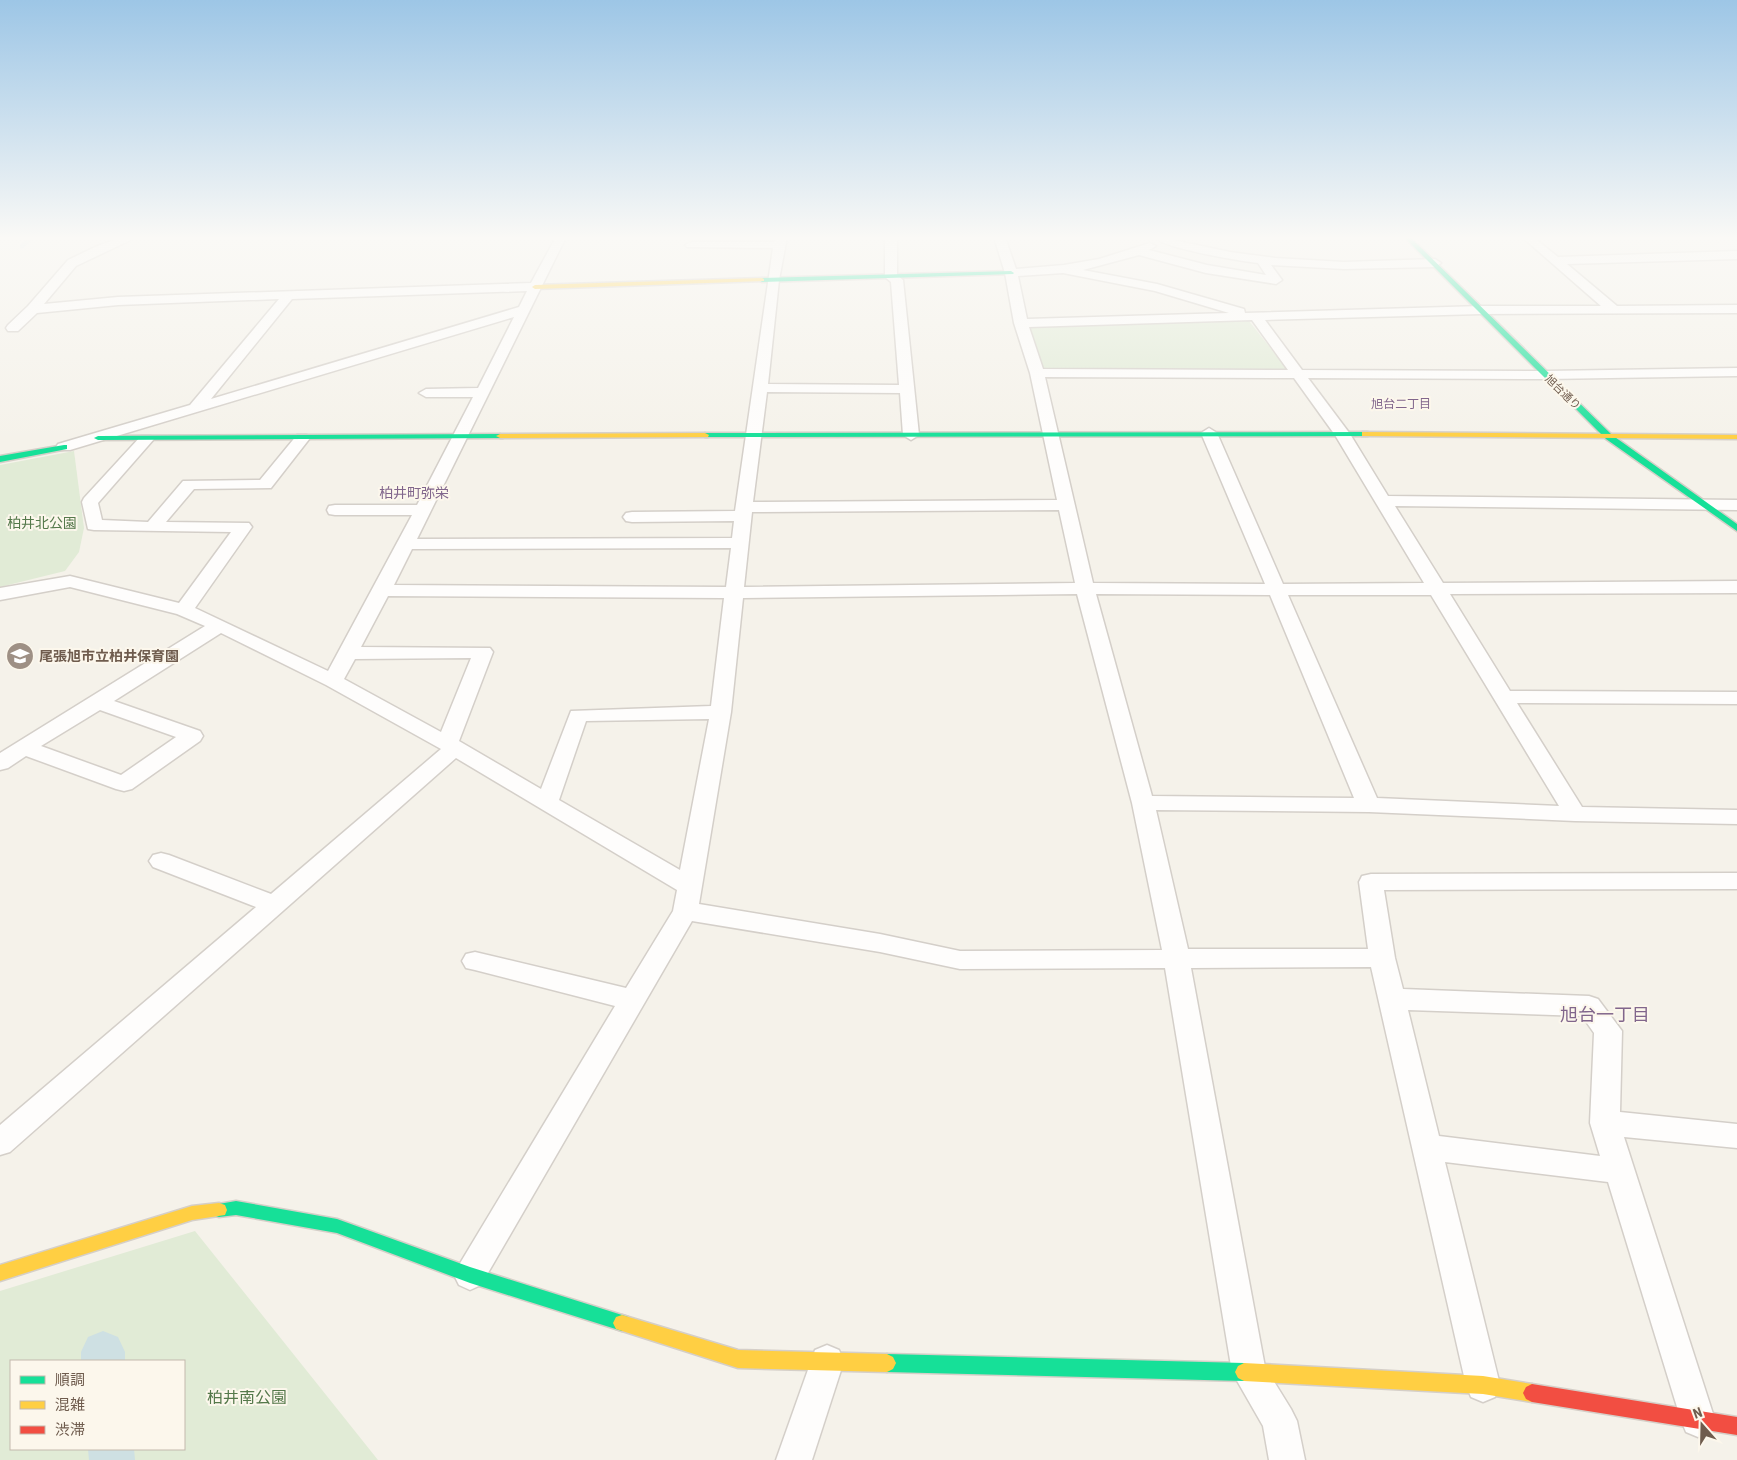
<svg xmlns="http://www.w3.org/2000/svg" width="1737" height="1460" font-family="'Roboto Condensed','Noto Sans JP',sans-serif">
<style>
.green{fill:#e1ebd6;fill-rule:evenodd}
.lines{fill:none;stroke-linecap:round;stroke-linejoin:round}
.stream{stroke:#cee0e3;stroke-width:4.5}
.canal{fill:#cee0e3;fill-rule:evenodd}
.street-casing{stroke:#d4cfc9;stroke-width:3}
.fast-casing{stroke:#d5cfc8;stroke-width:3}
.slow-casing{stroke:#d5cfc8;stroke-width:3}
.jam-casing{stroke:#d5cfc8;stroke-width:3}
.street{fill:#fefdfc;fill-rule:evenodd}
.fast{fill:#16e098;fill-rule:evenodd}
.slow{fill:#ffcf43;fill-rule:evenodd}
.jam{fill:#f24e42;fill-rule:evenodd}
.labels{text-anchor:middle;stroke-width:4;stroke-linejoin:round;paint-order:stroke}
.far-street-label{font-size:11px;fill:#6f5c4e;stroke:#fcf7ec}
.far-neighbourhood-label{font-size:12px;fill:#81668c;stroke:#fcf7ec}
.far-quarter-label{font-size:14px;fill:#81668c;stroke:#fcf7ec}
.park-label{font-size:14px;fill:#55794b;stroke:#fcf7ec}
.poi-label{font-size:14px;font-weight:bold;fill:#6f5c4e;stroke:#fcf7ec;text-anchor:start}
.near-park-label{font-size:16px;fill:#55794b;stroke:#fcf7ec}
.near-neighbourhood-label{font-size:18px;fill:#81668c;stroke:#fcf7ec}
</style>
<rect width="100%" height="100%" fill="#f5f2ea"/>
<g class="green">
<path d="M1249,321L1287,369L1043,368L1029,326Z"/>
<path d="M74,451L84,528L79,552L65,571L0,587V465Z"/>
<path d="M195,1231L378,1460H0V1291ZM11,1361H184V1449H11Z"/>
</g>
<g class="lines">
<path class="stream" d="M22,246L33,237"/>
<g class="canal">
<path d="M103,1331L118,1337L125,1352V1361H81V1352L88,1337Z"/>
<path d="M88,1449H134L135,1460H89Z"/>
</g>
<g class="street-casing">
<g id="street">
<path d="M122,237H137L76,266L44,304L118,297L531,283L556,237H566L417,539L732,538L734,521L632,522L626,521L623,517L626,513L632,512L735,511L773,248L687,247L685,245L691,242H774L776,237H787L779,280L768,384L899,385L891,282L885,277V237H897V275L903,280L919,435L911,440L903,435L900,393L767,392L753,502L1057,500L1030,373L1014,323L1005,273L994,237H1005L1016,269L1064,265L1099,259L1150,243L1156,246L1149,250L1207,265L1266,275L1258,263C1241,261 1168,249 1157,239L1159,237L1230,252L1275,258L1344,262L1435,259L1441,263L1435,267L1344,269L1271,265L1282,280L1276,284L1206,273L1139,255L1083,270L1157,284L1244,309L1245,313L1481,306H1601L1522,237H1533L1558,257L1737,251V259L1567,264L1617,306L1737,305V313L1481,314L1265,320L1302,370L1546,371L1737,368V376L1546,379L1308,378L1350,434L1388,496L1737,500V510L1395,506L1443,583L1737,581V593L1450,594L1510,691L1737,692V704L1517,703L1582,807L1737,810V824L1575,821L1369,812L1156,810L1188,949H1368L1359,882L1362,876L1371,874L1737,873V889L1384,890L1395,958L1403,989L1589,996L1598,999L1622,1031L1620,1112L1737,1124V1148L1624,1137L1715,1420L1710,1432L1698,1437L1686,1432L1681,1420L1608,1182L1445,1162L1500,1385L1495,1397L1483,1402L1471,1397L1466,1385L1371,967L1191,968L1265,1367L1291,1409L1297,1421L1305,1460H1269L1263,1426L1232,1372L1165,968L960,969L880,952L692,921L481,1285L470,1290L459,1285L454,1275L459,1265L615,1006L475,970L466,968L462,961L466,954L475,952L626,988L673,911L677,890L456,758L10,1152L0,1155V1125L256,907L153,867L149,861L153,855L161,853L169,855L271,894L441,749L326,685L221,633L114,701L200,731L203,736L200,741L132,789L124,791L116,789L26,756L8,768L0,770V753L205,626L177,614L70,587L0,600V588L70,576L179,603L231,532L94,530L88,529L82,502L84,498L141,436H151L154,439L98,503L102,520L148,522L183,481L260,480L297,435H307L310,438L271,488L194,489L166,522L249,523L252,527L195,608L328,671L412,515H335L329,514L327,510L329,506L335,505H417L473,397H426L419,393L426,389L478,388L514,317L70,450H58L56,447L58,444L190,405L279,299L118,305L37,313L18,331H8L6,328L8,325L28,306L68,260L95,247ZM1063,273L1155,291L1229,313L1027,319L1018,276ZM527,291L519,307L211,399L292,299ZM1252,320L1288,370L1043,369L1029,327ZM1045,377L1294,378L1335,435L1424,583L1283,584L1217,433L1209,428L1201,433L1265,584L1093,583ZM1059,510L1075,583L744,587L752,512ZM731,548L726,587L394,585L412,549ZM1077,594L1132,803L1162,950L960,951L880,934L699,904L731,712L743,598ZM1096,594L1270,595L1354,798L1152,796ZM1288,595H1431L1559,806L1377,798ZM388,596L724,598L711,706L571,711L541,789L459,741L493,652L490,648L361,647ZM471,658L441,732L344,679L355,659ZM100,710L176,737L121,775L41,746ZM709,719L680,870L559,800L586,721ZM1408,1010L1582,1016L1594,1033L1590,1123L1600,1156L1439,1136Z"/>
<path d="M827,1345L839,1350L844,1361L812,1460H776L815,1350Z"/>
</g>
</g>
<g class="fast-casing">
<g id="fast">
<path d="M1404,237H1410L1612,435L1737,524V531L1606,439Z"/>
<path d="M1011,271L1014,273L1013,274L762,282L759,280L762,278Z"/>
<path d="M1365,432H1368V436L705,437L701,435L705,433Z"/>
<path d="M500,434L504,436L503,438L98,440L94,438L98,436Z"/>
<path d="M64,445H67V449L0,462V456Z"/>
<path d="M236,1201L337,1219L470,1267L622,1315L628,1317L631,1323L628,1329L622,1331L470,1283L337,1233L236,1215L219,1217L213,1215L211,1210L213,1205Z"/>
<path d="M887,1354L1244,1363L1250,1366L1253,1372L1250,1378L1244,1381L887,1372L881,1369L878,1363L881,1357Z"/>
</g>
</g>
<g class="slow-casing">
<g id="slow">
<path d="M762,278L764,279V281L535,289L532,287L535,285Z"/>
<path d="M1362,432L1737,435V439L1365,436H1362Z"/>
<path d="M705,433L709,435L708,437L500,438L496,436L500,434Z"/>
<path d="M219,1203L225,1205L227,1210L225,1215L192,1220L0,1281V1265L192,1206Z"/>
<path d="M622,1315L738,1350L887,1354L893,1357L896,1363L893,1369L887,1372L738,1368L616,1329L613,1323L616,1317Z"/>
<path d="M1244,1363L1483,1376L1532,1384L1538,1387L1541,1393L1538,1399L1532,1402L1483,1394L1244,1381L1238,1378L1235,1372L1238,1366Z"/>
</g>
</g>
<g class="jam-casing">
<path id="jam" d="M1532,1384L1737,1417V1435L1532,1402L1526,1399L1523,1393L1526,1387Z"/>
</g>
<use href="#street" class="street"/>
<use href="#fast" class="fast"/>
<use href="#slow" class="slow"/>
<use href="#jam" class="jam"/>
</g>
<linearGradient id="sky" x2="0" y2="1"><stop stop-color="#9dc6e6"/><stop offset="0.54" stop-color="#faf9f6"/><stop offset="1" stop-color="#faf9f6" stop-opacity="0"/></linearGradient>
<rect width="1737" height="441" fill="url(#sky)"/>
<defs>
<g id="school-disc" transform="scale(1.4375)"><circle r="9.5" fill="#9e9085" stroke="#fcf7ec"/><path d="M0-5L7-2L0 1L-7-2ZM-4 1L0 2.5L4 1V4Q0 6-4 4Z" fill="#fff"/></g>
</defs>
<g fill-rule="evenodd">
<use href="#school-disc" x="20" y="656"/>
</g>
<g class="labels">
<g class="far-street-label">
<text transform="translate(1563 392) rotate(44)" y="4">旭台通り</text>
</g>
<g class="far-neighbourhood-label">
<text x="1401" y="408">旭台二丁目</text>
</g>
<g class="far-quarter-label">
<text x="414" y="498">柏井町弥栄</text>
</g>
<g class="park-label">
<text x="42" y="528">柏井北公園</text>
</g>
<g class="poi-label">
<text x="39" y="661">尾張旭市立柏井保育園</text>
</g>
<g class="near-park-label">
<text x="247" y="1403">柏井南公園</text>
</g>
<g class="near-neighbourhood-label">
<text x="1605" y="1021">旭台一丁目</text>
</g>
</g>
<rect x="10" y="1360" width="175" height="90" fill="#fcf7ec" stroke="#c4b9ad"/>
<rect x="20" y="1376" width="25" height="8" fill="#16e098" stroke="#c4b9ad"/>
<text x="55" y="1385" font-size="15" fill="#6f5c4e">順調</text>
<rect x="20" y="1401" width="25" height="8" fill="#ffcf43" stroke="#c4b9ad"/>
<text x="55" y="1410" font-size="15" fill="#6f5c4e">混雑</text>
<rect x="20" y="1426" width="25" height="8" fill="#f24e42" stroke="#c4b9ad"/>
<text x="55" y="1435" font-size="15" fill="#6f5c4e">渋滞</text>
<g transform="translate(1702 1425) rotate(340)" stroke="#fcf7ec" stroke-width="4" paint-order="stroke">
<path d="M0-4L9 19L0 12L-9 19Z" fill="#6f5c4e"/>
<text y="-8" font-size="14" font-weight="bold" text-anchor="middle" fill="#6f5c4e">N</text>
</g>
</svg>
